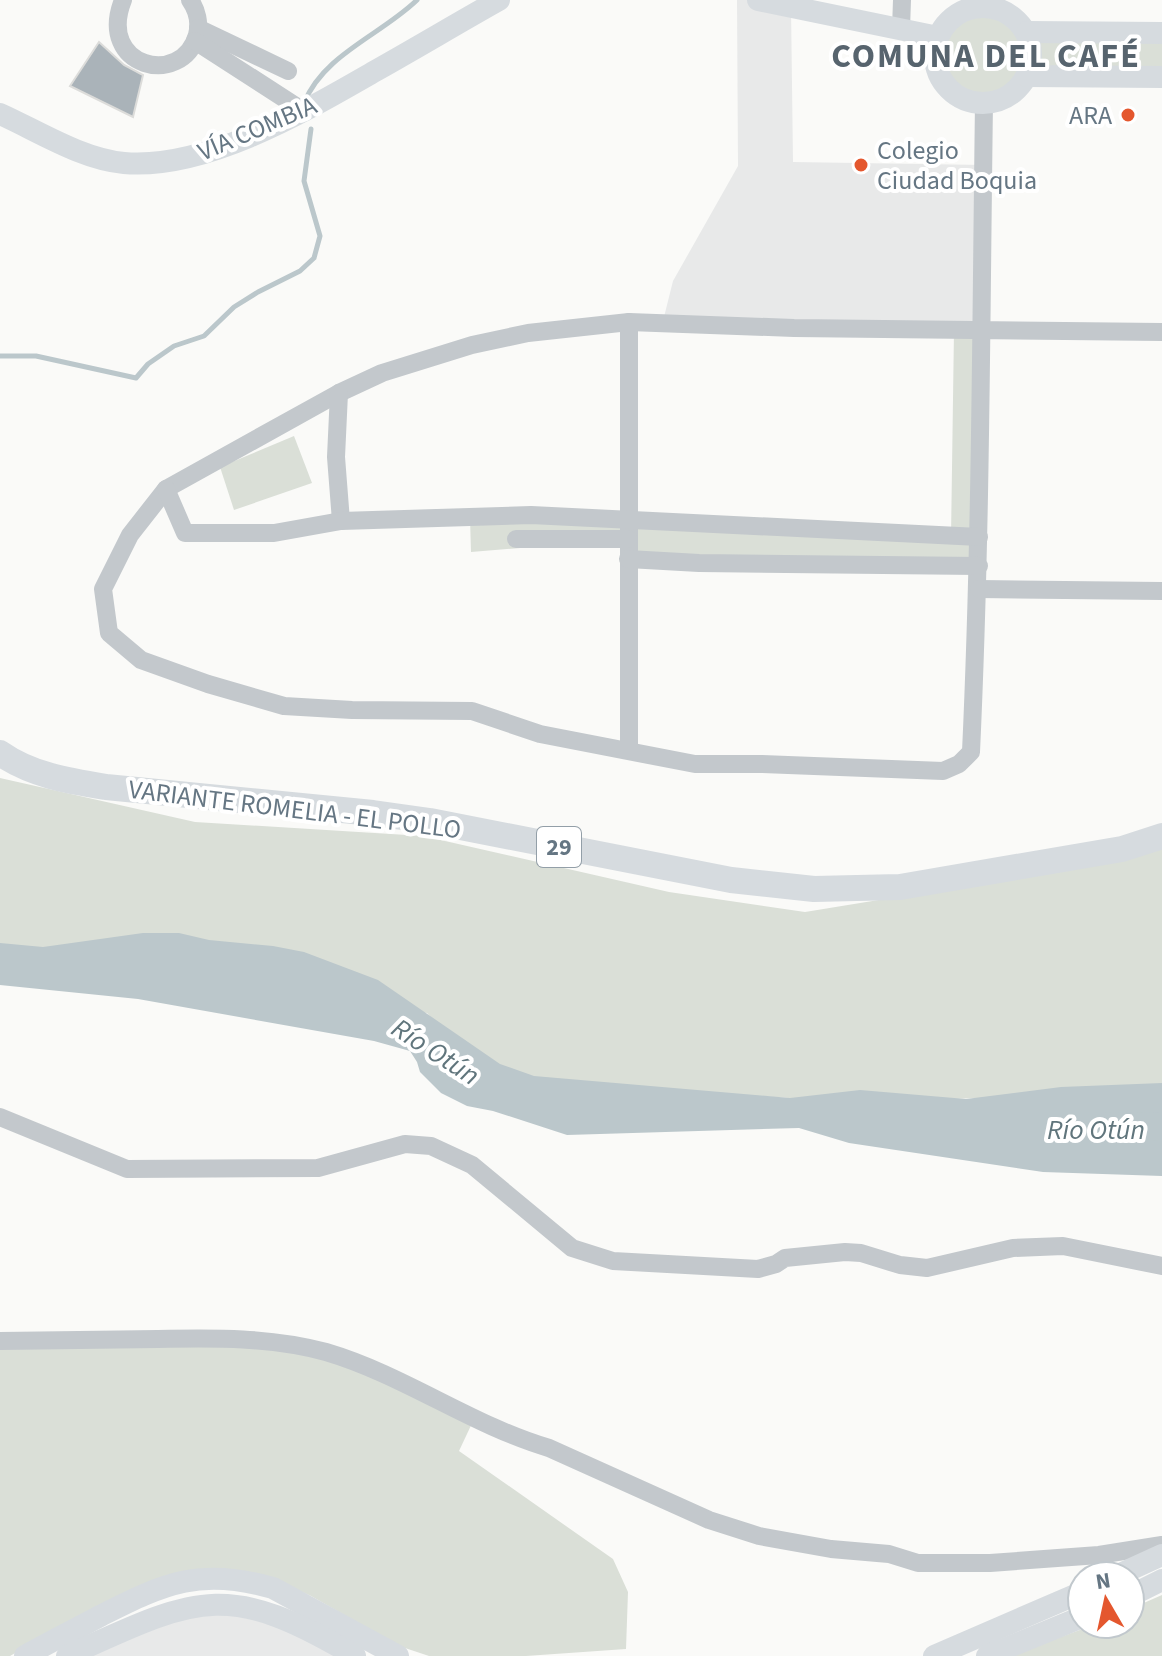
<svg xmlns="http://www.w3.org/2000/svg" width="1162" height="1656" font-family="'Source Sans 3',sans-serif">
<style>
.built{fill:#e8e9e9}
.green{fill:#dadfd7}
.water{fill:#bbc7cb}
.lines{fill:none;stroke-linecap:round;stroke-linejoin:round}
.stream{stroke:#bbc7cb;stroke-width:5}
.river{stroke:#bbc7cb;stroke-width:28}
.building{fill:#aab3b9;stroke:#dcdcda;stroke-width:2}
.minor{stroke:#c3c8cc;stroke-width:18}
.major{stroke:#d6dbdf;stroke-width:22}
.highway{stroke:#d6dbdf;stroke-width:26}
.poi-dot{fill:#e4572e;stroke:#fff;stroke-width:3}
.labels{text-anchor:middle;stroke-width:8;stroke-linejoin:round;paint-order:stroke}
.shield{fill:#fff;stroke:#939fa8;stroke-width:2}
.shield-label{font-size:24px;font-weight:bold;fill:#657683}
.poi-label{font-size:26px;fill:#657683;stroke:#fff;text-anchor:end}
.street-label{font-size:26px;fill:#657683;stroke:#fff}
.water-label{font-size:28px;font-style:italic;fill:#60757c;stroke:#fff}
.district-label{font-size:34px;font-weight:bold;letter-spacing:2px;fill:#57646e;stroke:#fff}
</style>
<rect width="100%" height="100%" fill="#fafaf8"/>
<g class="built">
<path d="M737,0H758L791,7L793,162L985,165L982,330L663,321L673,281L738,166Z"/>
<path d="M215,1603L355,1656H67Z"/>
</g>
<g class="green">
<path d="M984,6L1009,13L1027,32L1162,33V77L1028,76C965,165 880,17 984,6Z"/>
<path d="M954,330H982L979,566L628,559V546H545L471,552L470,518L951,537Z"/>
<path d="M294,436L312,483L234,510L220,467Z"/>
<path d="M0,778L195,822L423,836L669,892L805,912L1020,877L1162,837V1099L1041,1102L976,1098L866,1103L760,1096L662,1101L482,1072L427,1013L0,959Z"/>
<path d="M0,1341L303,1346L474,1419L459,1451L613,1559L628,1592L626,1649L526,1656H429L399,1646L311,1596L274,1579L232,1571L43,1637L10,1656H0Z"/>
<path d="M1162,1595V1656H1009L1096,1624H1130V1609Z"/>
</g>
<path class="water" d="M143,933H179L209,940L273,946L304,952L378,980L500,1064L534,1076L790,1098L860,1090L966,1099L1061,1087L1162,1083V1116L1148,1120L1144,1132L1162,1141V1176L1043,1172L849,1143L799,1128L567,1135L493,1111L467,1106L441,1093L420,1072L417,1062L410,1051L374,1041L138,999L0,985V943L43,947Z"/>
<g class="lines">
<g class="stream">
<path d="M304,103C324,54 381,35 417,0"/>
<path d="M0,356H36L136,378L148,364L174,346L204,336L234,307L258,292L300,271L314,258L320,236L304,181L311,129"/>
</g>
<path class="river" d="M1107,1126L1162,1127"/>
</g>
<path class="building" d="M99,42L124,65L143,75L133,117L70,86Z"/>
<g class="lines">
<g class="minor">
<path d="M123,0C96,68 182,88 197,35C200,23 197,10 190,0"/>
<path d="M984,6V0"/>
<path d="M198,28L288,71"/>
<path d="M901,29L902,0"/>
<path d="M195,41L305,112"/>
<path d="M984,103C981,320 981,536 971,752L959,764L943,771L762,764H695L540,734L472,711L352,710L284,706L208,684L141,660L109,633L103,589L130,535L166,489L339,393L382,373L472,345L528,333L629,322L794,328L1162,332"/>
<path d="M629,322V750"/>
<path d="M339,393L336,457L341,521"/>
<path d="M166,489L185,533H274L341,521L531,515L979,537"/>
<path d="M516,539H628"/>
<path d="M628,559L699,563L979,566"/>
<path d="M979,589L1162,591"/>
<path d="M0,1117L127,1169L318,1168L405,1144L431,1146L472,1165L572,1248L613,1261L758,1269L776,1264L785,1258L845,1252L861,1253L900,1265L927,1268L1013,1248L1063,1246L1162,1266"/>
<path d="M0,1341C53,1340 105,1340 158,1339C215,1338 271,1337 326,1352C404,1375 471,1425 549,1448L709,1520L759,1536L831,1549L889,1554L918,1563H990L1099,1555L1162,1545"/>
</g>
<g class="major">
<path d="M758,0L938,37"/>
<circle cx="983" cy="55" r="48"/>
<path d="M1027,32L1162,33"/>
<path d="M1027,76L1162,77"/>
<path d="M0,114C38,131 81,159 124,163C207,170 307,110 377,70C418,47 458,23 499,0"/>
<path d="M1116,1576L1162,1555"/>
<path d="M1130,1596L1162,1580"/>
<path d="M25,1656C50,1642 76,1629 102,1615C165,1583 201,1567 273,1588L398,1656"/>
<path d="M67,1656C197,1597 226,1579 355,1656"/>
<path d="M934,1656L1082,1592"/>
<path d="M987,1656L1082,1617"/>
</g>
<path class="highway" d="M0,753C31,775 69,781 106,787L373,813L430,821L731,880L814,889L900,887L1122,849L1162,836"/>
</g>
<g class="poi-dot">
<circle cx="1128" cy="115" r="8"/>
<circle cx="861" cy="165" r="8"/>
</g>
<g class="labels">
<rect class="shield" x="537" y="827" width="44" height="40" rx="6"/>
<g class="shield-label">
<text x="559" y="855">29</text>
</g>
<g class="poi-label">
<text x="1112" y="124">ARA</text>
<text x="877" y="159" text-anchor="start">Colegio<tspan x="877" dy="30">Ciudad Boquia</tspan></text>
</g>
<g class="street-label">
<text transform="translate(257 128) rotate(-23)" y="9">VÍA COMBIA</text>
<text transform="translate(295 809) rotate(7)" y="9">VARIANTE ROMELIA - EL POLLO</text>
</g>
<g class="water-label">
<text transform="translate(436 1051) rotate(33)" y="10">Río Otún</text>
<text x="1096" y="1139">Río Otún</text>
</g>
<g class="district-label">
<text x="986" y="67">COMUNA DEL CAFÉ</text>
</g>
</g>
<g transform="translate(1106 1600) rotate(351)"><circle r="38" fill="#ffffff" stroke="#c1c8cd" stroke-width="2"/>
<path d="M0-6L14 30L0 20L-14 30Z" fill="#e4572e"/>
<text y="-12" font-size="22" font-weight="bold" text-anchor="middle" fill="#657683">N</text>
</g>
</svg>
